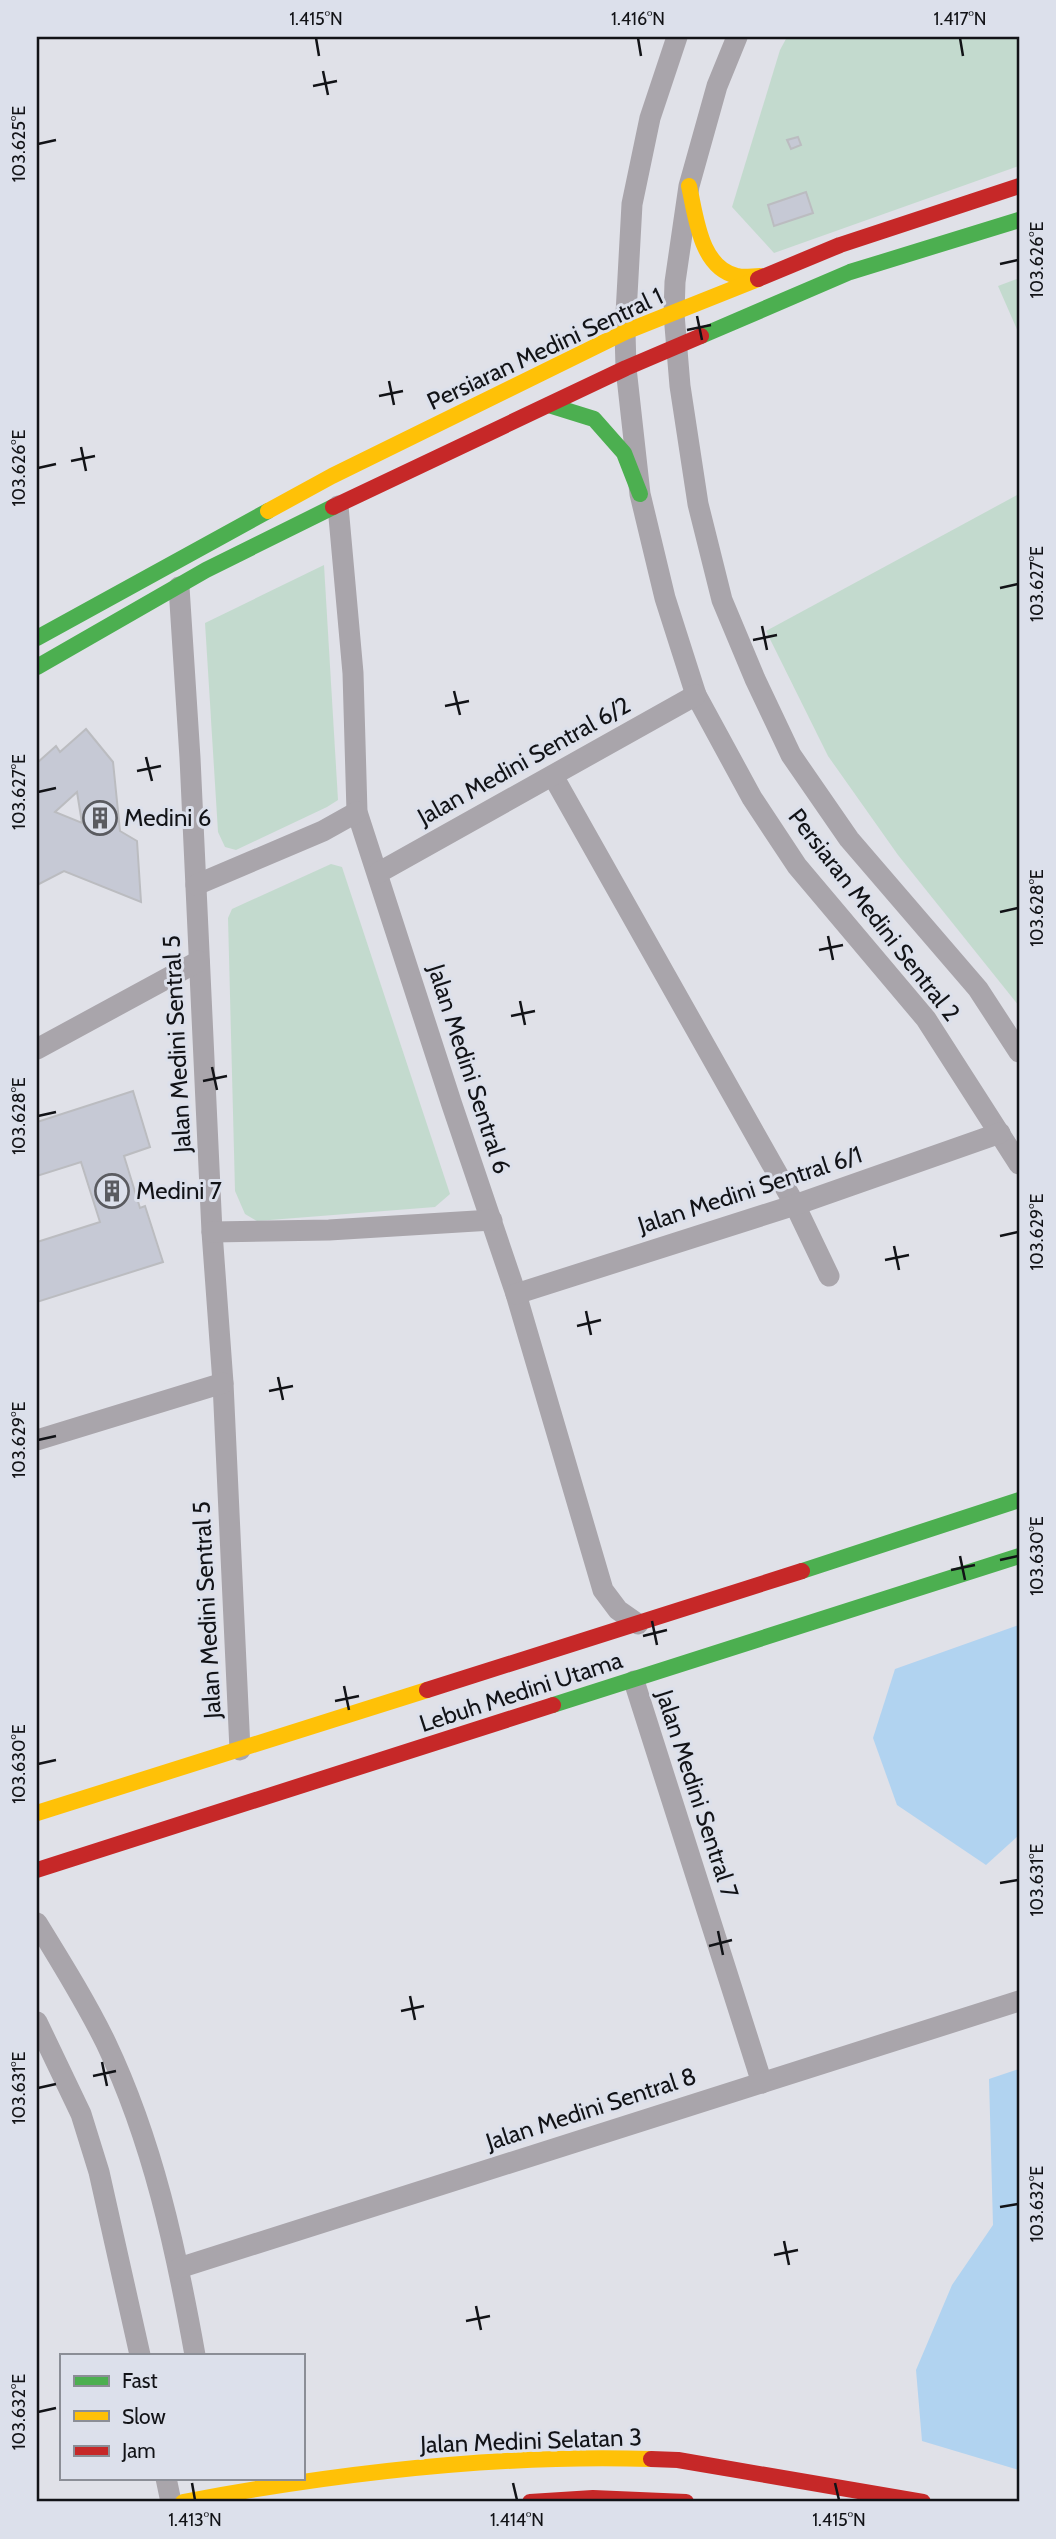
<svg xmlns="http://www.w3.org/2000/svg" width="1056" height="2539" font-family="Cabin,sans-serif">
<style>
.green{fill:#c3dace}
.water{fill:#b1d3f0}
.building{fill:#c6c9d5;stroke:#bbbcc0;stroke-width:2;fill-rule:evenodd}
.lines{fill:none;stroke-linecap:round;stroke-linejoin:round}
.street{stroke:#a9a5ab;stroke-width:21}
.fast{stroke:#4caf50;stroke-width:16}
.slow{stroke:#ffc107;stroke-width:16}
.jam{stroke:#c62828;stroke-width:16}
.ticks{fill:none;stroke:#121317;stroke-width:2.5}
.labels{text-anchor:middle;stroke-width:6;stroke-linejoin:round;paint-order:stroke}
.street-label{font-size:24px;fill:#121317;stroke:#dce0eb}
.poi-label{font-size:24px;fill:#121317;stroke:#dce0eb;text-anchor:start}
.neatline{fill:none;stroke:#121317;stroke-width:2.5}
.ticks-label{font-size:18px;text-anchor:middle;fill:#121317}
</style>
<rect width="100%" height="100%" fill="#e0e1e8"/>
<g class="green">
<path d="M787,37H1019V166L774,253L732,207L780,50Z"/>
<path d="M1019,278V334L998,286Z"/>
<path d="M1019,494V1006L898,855L828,756L766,631Z"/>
<path d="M324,565L338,800L327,807L236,850L225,847L218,832L205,623Z"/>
<path d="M331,864L342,867L450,1194L435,1207L257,1221L245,1214L235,1191L228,918L232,909Z"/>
</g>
<g class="water">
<path d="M1019,1625V1835L986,1865L897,1805L873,1738L895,1669Z"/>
<path d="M1019,2069V2470L922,2441L916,2370L952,2285L993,2225L989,2079Z"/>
</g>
<g class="building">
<path d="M798,137L801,145L791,149L787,140Z"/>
<path d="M806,192L813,213L774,226L768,205Z"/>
<path d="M86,729L113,762L120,831L137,841L141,902L64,871L37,885V763L56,746L60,752ZM77,792L82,823L55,812Z"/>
<path d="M133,1091L150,1147L124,1156L140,1208L145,1206L163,1262L37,1302V1242L100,1222L81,1162L37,1176V1122Z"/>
</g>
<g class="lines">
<g class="street">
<path d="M677,37L650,118L632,204L625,332L626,368L640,494L665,598L696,695L752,798L797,866L926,1019L1019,1164"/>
<path d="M737,37L717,86L689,186L675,282L674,314L680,386L698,504L722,600L755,679L791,755L849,839L978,989L1019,1052"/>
<path d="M338,506L353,673L357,812L452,1105L516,1294L603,1590L618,1610L638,1624"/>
<path d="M179,587L190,758L212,1232L223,1383L240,1750"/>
<path d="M553,776L795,1205L829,1276"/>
<path d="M378,873L696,695"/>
<path d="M196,885L323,831L357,812"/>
<path d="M37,1049L199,961"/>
<path d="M212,1232L329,1230L492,1220"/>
<path d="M516,1294L795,1205L1000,1133"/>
<path d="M37,1440L223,1383"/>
<path d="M634,1681L762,2083"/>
<path d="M37,1923C61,1962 86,2002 106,2043C153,2142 176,2249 195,2355"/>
<path d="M37,2022L81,2114L99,2172L140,2355"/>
<path d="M179,2268L1019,2001"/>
<path d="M166,2478L171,2502"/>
</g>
<g class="fast">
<path d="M701,336L850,272L1019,220"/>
<path d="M549,405L594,419L624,453L640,494"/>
<path d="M37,638L268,511"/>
<path d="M37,667L206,570L333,507"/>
<path d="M802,1571L1019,1500"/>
<path d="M553,1705L1019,1556"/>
</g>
<g class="slow">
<path d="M689,186C696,216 700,268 737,276C744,278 753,276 760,276"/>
<path d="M268,511L332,476L625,332L758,279"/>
<path d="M37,1813L427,1690"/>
<path d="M183,2502C337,2473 494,2454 651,2459"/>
</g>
<g class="jam">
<path d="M758,279L840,245L1019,186"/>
<path d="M333,507L626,368L701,336"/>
<path d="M427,1690L802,1571"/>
<path d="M37,1870L553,1705"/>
<path d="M651,2459L678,2460L923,2502"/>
<path d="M530,2502L593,2498L686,2502"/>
</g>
</g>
<path class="ticks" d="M316,38L319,56M638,38L641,56M960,38L963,56M323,71L328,95M313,86L337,81M38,144L56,140M1000,264L1018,260M697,316L702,340M687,330L711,325M389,381L394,405M379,396L403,391M81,447L86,471M71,461L95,456M38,468L56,464M1000,588L1018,584M762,626L767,650M753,640L777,635M454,691L460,715M445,706L469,701M146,757L152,781M137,771L161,766M38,792L56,788M1000,912L1018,908M828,936L833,960M819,950L843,945M520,1001L525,1025M511,1016L535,1011M212,1067L217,1090M203,1081L227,1076M38,1116L56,1112M1000,1236L1018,1232M894,1246L899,1270M885,1260L909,1255M586,1311L591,1335M577,1326L601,1320M278,1377L283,1400M269,1391L293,1386M38,1440L56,1436M960,1556L965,1580M1000,1560L1018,1556M951,1570L975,1565M652,1621L657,1645M643,1636L667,1630M344,1686L349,1710M335,1701L359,1696M38,1764L56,1760M1000,1883L1018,1880M718,1931L723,1955M709,1946L732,1940M410,1996L415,2020M401,2011L424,2006M102,2062L107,2086M93,2076L116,2071M38,2088L56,2084M1000,2207L1018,2204M784,2241L789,2265M774,2255L798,2250M476,2306L481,2330M466,2321L490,2316M38,2412L56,2408M192,2483L195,2500M513,2483L517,2500M835,2483L839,2500"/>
<defs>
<g id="building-ring" transform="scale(1.75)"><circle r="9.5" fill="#dce0eb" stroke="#5a5b60" stroke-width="1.5"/><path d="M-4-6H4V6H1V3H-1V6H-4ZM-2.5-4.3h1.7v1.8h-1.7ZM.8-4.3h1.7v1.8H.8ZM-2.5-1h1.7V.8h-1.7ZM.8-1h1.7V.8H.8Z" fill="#5a5b60"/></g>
</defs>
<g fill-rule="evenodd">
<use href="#building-ring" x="100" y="818"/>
<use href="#building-ring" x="112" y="1191"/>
</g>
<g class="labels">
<g class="street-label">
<text transform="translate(545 349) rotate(-25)" y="8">Persiaran Medini Sentral 1</text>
<text transform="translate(524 761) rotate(-29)" y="8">Jalan Medini Sentral 6/2</text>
<text transform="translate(874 915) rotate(52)" y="8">Persiaran Medini Sentral 2</text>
<text transform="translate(177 1044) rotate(-93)" y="8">Jalan Medini Sentral 5</text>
<text transform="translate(469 1069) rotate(72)" y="8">Jalan Medini Sentral 6</text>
<text transform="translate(750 1190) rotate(-18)" y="8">Jalan Medini Sentral 6/1</text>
<text transform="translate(207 1610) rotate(-93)" y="8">Jalan Medini Sentral 5</text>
<text transform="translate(521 1692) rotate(-18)" y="8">Lebuh Medini Utama</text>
<text transform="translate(697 1794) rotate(72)" y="8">Jalan Medini Sentral 7</text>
<text transform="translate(591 2109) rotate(-18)" y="8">Jalan Medini Sentral 8</text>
<text transform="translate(531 2441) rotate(-2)" y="8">Jalan Medini Selatan 3</text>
</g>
<g class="poi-label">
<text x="124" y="826">Medini 6</text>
<text x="136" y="1199">Medini 7</text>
</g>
</g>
<rect width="1056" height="2539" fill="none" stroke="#dce0eb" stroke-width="77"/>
<rect x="60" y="2354" width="245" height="126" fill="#dce0eb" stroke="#8b8e96" stroke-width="2"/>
<rect x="74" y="2376" width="35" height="10" fill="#4caf50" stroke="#8b8e96" stroke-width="2"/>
<text x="122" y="2388" font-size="21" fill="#121317">Fast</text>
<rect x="74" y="2411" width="35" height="10" fill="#ffc107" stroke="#8b8e96" stroke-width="2"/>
<text x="122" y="2424" font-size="21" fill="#121317">Slow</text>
<rect x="74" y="2446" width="35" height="10" fill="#c62828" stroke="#8b8e96" stroke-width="2"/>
<text x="122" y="2458" font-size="21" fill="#121317">Jam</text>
<rect x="38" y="38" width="980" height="2462" class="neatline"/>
<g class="ticks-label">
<text x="316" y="25">1.415°N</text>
<text x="638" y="25">1.416°N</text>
<text x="960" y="25">1.417°N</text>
<text transform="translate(19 144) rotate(-90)" y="6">103.625°E</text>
<text transform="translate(1037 260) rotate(-90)" y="6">103.626°E</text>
<text transform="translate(19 468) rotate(-90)" y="6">103.626°E</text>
<text transform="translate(1037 584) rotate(-90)" y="6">103.627°E</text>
<text transform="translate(19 792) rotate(-90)" y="6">103.627°E</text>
<text transform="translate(1037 908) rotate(-90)" y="6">103.628°E</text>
<text transform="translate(19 1116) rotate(-90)" y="6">103.628°E</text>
<text transform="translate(1037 1232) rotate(-90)" y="6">103.629°E</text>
<text transform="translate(19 1440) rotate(-90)" y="6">103.629°E</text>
<text transform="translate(1037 1556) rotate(-90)" y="6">103.630°E</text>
<text transform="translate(19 1764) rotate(-90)" y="6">103.630°E</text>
<text transform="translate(1037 1880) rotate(-90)" y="6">103.631°E</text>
<text transform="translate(19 2088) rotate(-90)" y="6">103.631°E</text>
<text transform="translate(1037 2204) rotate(-90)" y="6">103.632°E</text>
<text transform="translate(19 2412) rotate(-90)" y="6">103.632°E</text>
<text x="195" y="2526">1.413°N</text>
<text x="517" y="2526">1.414°N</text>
<text x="839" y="2526">1.415°N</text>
</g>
</svg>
